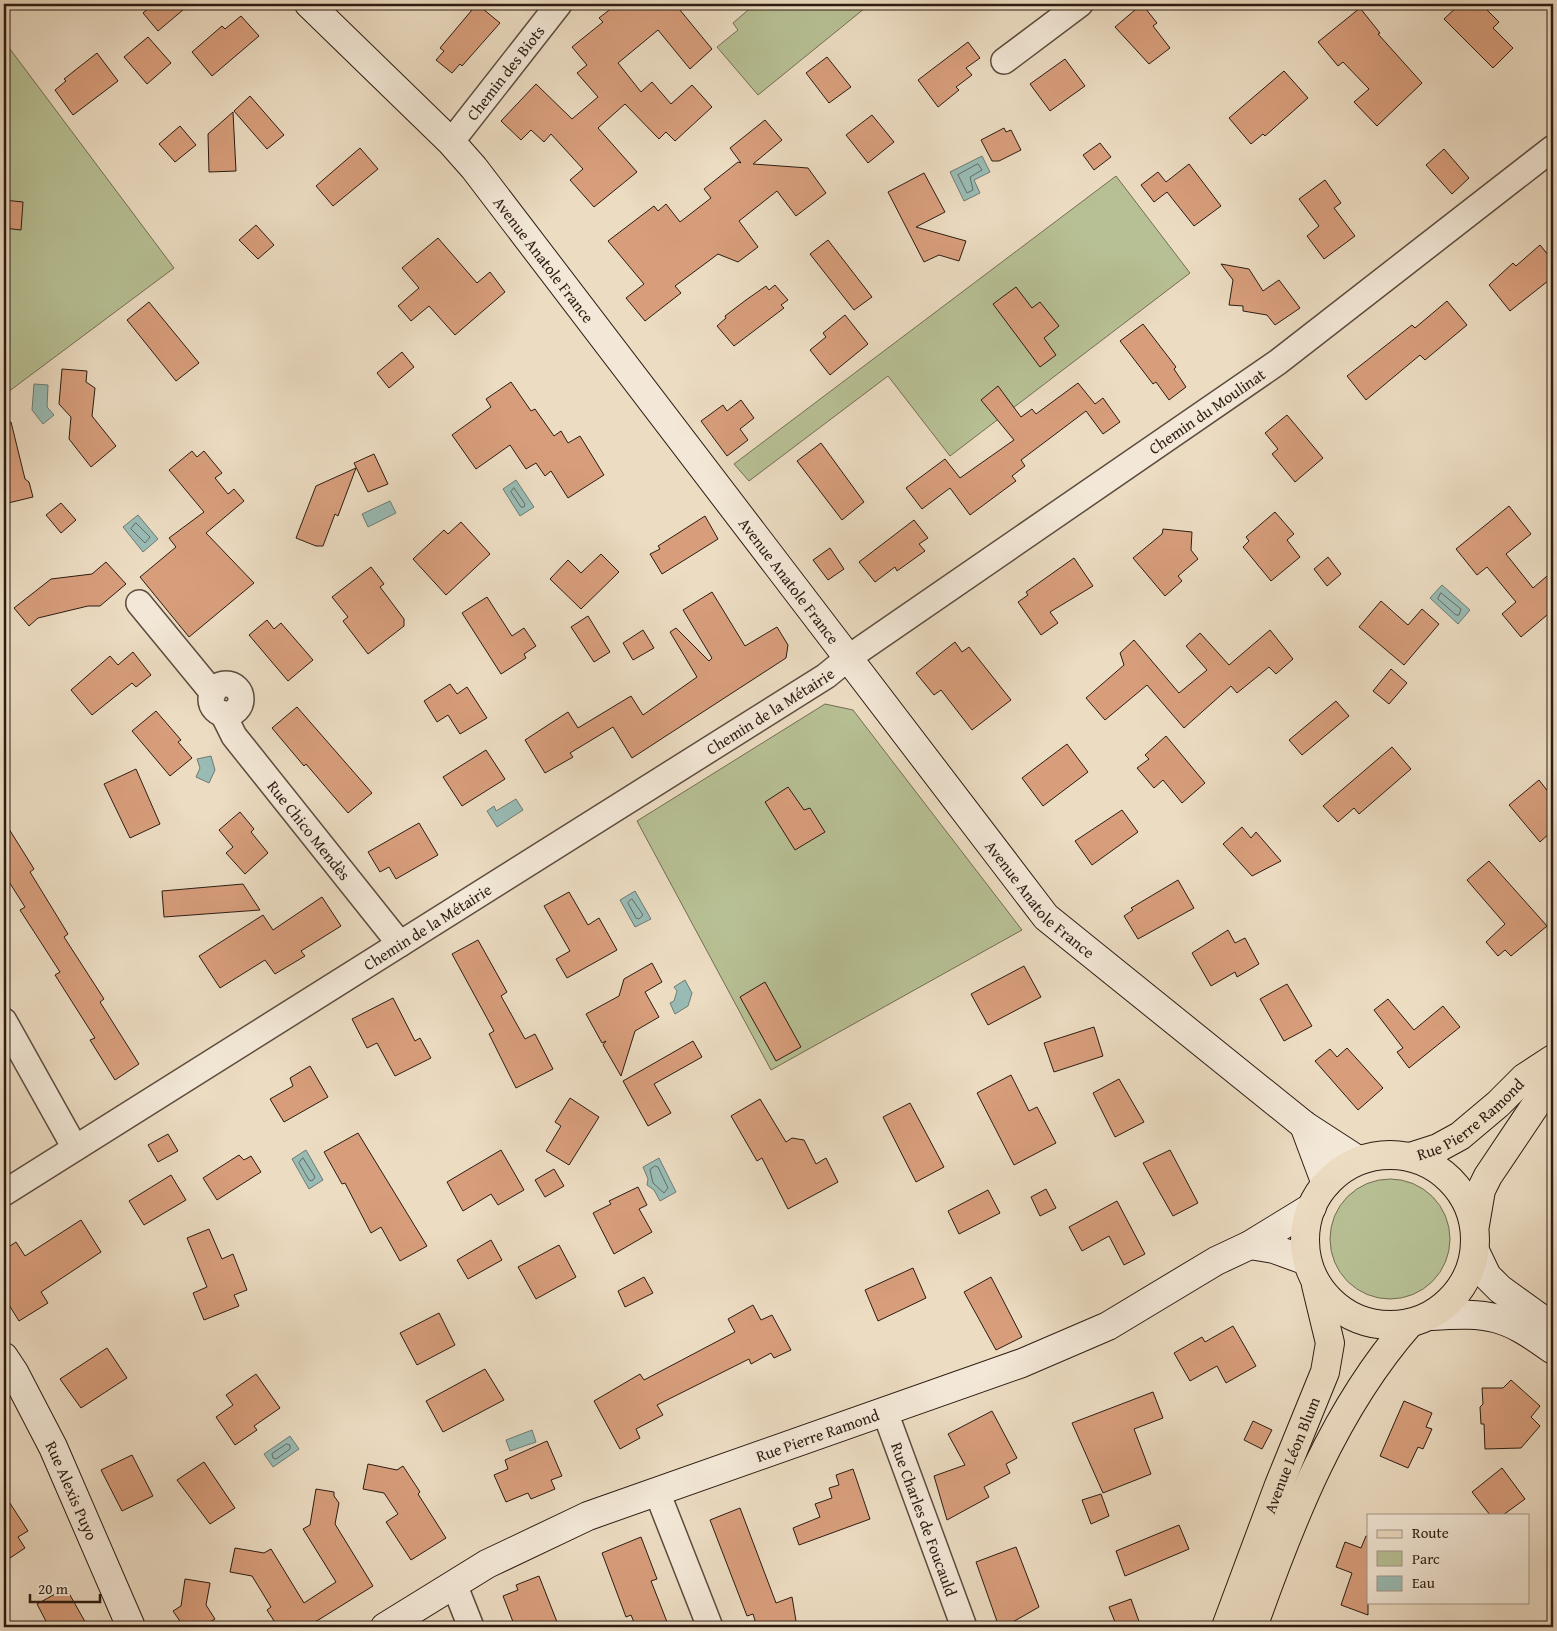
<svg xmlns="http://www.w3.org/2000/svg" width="1557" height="1631" font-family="'Gentium Book Plus',serif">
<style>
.green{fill:#b7c094;stroke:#726e53}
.water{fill:#99bbb4;stroke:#6e7b73}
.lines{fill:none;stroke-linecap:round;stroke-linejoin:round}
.shore{stroke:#636c63;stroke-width:1}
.building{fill:#d89e7c;stroke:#2d1c12}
.street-casing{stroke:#5d4c3e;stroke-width:28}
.secondary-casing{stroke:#2d1c12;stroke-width:30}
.primary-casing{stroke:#2d1c12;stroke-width:30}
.street{stroke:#f3e8d7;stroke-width:25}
.secondary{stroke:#f3e8d7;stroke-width:28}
.primary{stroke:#ecdcc2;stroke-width:28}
.labels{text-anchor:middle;stroke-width:4.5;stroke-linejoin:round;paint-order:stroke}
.street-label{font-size:16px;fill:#2d1c12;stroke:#f3e8d7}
</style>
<rect width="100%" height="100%" fill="#ecdcc2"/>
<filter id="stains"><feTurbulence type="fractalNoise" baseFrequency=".004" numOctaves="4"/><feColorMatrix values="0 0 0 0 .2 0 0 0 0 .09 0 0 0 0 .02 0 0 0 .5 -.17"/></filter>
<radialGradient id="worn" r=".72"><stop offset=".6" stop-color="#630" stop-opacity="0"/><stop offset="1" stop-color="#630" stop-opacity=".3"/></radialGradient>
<g class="green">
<path d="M755,4H870L758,95L717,47L738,30L733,23Z"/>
<path d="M4,41L174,268L4,395Z"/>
<path d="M1116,176L1190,273L950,456L888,376L749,481L734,464Z"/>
<path d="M825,704L853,710L1022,930L771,1070L637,821Z"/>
<circle cx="1390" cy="1239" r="60"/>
</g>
<g class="water">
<path d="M982,156L990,172L974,180L980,193L964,201L950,172Z"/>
<path d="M34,384L48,385L47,407L54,415L43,424L32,410Z"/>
<path d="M516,480L534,507L520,516L503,489Z"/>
<path d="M390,501L396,513L368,527L362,514Z"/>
<path d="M138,515L158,539L143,552L123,527Z"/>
<path d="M1442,585L1470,610L1458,624L1430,598Z"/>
<path d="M211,756L215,770L209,783L196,777L200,768L197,759Z"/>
<path d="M516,799L523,810L497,827L487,811L494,806L496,811Z"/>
<path d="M635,891L651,919L635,927L620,900Z"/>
<path d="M685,980L692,993L688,1006L675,1014L670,1003L674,1001L677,991L674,987Z"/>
<path d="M306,1150L323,1180L309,1189L292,1159Z"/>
<path d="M659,1158L676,1192L660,1201L654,1190L647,1185L648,1179L643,1167Z"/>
<path d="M532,1430L536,1442L510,1451L506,1440Z"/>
<path d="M290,1436L299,1449L273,1467L264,1454Z"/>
</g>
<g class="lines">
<g class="shore">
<path d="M978,164L982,170L970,177L973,190L967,193L958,175Z"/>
<path d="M514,488L525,504L524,507H521L511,492Z"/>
<path d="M136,523L150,537L145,543L131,529Z"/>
<path d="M1441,593L1461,609L1459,615H1456L1438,599Z"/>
<path d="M632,899L643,915L639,919L636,918L628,903Z"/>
<path d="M303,1158L315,1177L312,1181L309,1180L299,1163Z"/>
<path d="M655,1166L658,1167L668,1188L664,1193L653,1183L650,1170Z"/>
<path d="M287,1444L290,1445V1449L276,1459L273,1458L272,1454Z"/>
</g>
</g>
<g class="building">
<path d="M153,4H190L158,31L143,13Z"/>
<path d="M477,4L500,23L462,66L460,64L452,73L436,60L444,51L440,48Z"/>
<path d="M617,4H675L712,49L690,69L658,30L618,63L641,92L652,82L671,104L692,85L712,107L675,141L666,132L659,139L625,104L598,128L637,172L594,207L570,180L583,169L551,134L544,142L531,130L521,140L501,121L536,84L572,119L598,97L577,73L587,65L572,47L603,22L599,18Z"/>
<path d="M1142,4L1157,23L1153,26L1170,48L1149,64L1115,27Z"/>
<path d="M1460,4H1481L1499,22L1493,28L1513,48L1493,68L1444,19Z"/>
<path d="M1360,8L1380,33L1378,34L1422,83L1377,126L1354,102L1369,89L1343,62L1338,66L1318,42Z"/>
<path d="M241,16L259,36L212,76L192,52L222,26L225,29Z"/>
<path d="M148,37L171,63L147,84L124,57Z"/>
<path d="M968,42L980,58L966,68L972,75L956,87L959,90L938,107L918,80Z"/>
<path d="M97,53L118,81L73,115L55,90L66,81L64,79Z"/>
<path d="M827,57L851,87L829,103L806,73Z"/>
<path d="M1065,59L1085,86L1050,111L1030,84Z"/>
<path d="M1284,71L1308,98L1265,136L1263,134L1251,144L1229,118Z"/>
<path d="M250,96L284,135L267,149L234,111Z"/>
<path d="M233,112L236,171L209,172L208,134Z"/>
<path d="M872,115L894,142L868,163L846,135Z"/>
<path d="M765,120L782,140L753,164L808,168L826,193L796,216L777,191L739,221L758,247L738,262L718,254L675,286L681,293L645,321L626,298L644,284L608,241L654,206L658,211L666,204L680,222L711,198L704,189L738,162L741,163L730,148Z"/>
<path d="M180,126L196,145L175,162L159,144Z"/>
<path d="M1004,128L1006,132L1011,130L1021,150L999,161H992L981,140Z"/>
<path d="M1100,143L1111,157L1094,170L1083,155Z"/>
<path d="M360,148L378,169L333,206L316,186Z"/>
<path d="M1444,149L1469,178L1452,194L1426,165Z"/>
<path d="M1189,164L1221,206L1194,226L1167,192L1154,202L1141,185L1158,172L1166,182Z"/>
<path d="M924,173L945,212L916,227L966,241L959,261L939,255L924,262L888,192Z"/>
<path d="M1325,180L1341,203L1334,208L1355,236L1324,259L1307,236L1319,226L1299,199Z"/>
<path d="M4,200L23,202L21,230L4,228Z"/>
<path d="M256,225L274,245L258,259L239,240Z"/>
<path d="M438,238L477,283L490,272L505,292L455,335L429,306L411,321L398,306L419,288L402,268Z"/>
<path d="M828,240L872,297L854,310L810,254Z"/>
<path d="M1540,245L1553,261V277L1510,311L1489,285L1513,263L1516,266Z"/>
<path d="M1221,264L1249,269L1263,291L1279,280L1300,308L1275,325L1267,315L1243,311V306L1229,305L1233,280Z"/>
<path d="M775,285L788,300L781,305L784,308L734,346L717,326L726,318L725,316L746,300L766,286L769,290Z"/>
<path d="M1016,287L1032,308L1040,302L1059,326L1044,338L1056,355L1040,367L993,304Z"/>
<path d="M1447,301L1467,325L1425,360L1420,355L1366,400L1347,376L1412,325L1415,328Z"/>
<path d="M149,302L199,363L176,381L127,320Z"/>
<path d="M845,315L868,344L830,375L810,350L826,337L823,333Z"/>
<path d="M1143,324L1176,367L1174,369L1186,387L1169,400L1156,382L1153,384L1120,341Z"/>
<path d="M402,352L414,367L389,388L377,373Z"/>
<path d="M62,369L87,371L86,382L95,388L92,416L116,446L91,467L69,439L71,417L59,404Z"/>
<path d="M511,382L531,411L535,409L554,436L561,431L568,443L580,436L604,475L568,498L551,471L545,476L536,463L526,469L510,445L476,469L452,435L491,407L486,399Z"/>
<path d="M1078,383L1095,404L1103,398L1120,422L1103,434L1086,411L1021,460L1025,466L1012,476L1016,481L970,515L950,488L922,509L906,488L945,459L960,478L1014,440L981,400L998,386L1021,417L1032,409L1036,414Z"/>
<path d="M741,400L754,418L740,429L748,440L727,456L701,421L723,405L727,411Z"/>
<path d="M1287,415L1323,458L1295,482L1272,454L1278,449L1265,433Z"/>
<path d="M11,422L25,479L29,482L33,497L4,504V423Z"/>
<path d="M821,443L864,502L842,520L797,461Z"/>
<path d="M192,451L197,457L204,451L222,473L215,478L228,494L234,489L244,501L206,533L254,583L189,637L140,577L176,547L169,538L204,512L169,470Z"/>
<path d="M374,454L388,484L368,492L354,463Z"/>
<path d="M356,468L338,516L335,514L323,546H316L296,538L316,486Z"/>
<path d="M61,503L76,520L61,533L46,515Z"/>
<path d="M1509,506L1531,534L1506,554L1533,588L1553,571V610L1521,637L1502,614L1516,602L1487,567L1477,575L1456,549Z"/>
<path d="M1275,512L1294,534L1287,540L1300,557L1271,581L1243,547L1249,541L1246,537Z"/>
<path d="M705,516L718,539L662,574L650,554L660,549L658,546Z"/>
<path d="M914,520L928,538L919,544L925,551L897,571L895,567L875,582L859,562Z"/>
<path d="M461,522L490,554L446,595L413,559L444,530L448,534Z"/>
<path d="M1163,529L1192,532L1191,550L1198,559L1178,576L1182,581L1165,596L1133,558L1162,534Z"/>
<path d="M830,548L844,569L828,580L813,560Z"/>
<path d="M601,554L619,572L581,609L550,579L568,560L581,573Z"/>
<path d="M1328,557L1341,574L1327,586L1314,569Z"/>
<path d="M1074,558L1093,586L1050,612L1058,623L1041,635L1018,602L1028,595L1026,592Z"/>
<path d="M106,562L126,584L100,606H88L38,618L29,626L14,608L51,579L92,574Z"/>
<path d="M371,567L384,584L380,587L404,619V626L368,654L343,621L348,617L332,597Z"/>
<path d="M712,592L745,646L777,627L788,645L786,658L632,758L613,727L570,753L573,757L545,773L525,740L568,712L578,728L631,696L643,715L697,677L670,632L676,628L709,661L712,658L683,610Z"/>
<path d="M487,597L512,636L524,628L536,646L524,654L526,658L501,674L462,613Z"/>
<path d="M1381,601L1408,625L1422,609L1439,624L1404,665L1359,627Z"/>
<path d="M588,616L610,652L594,662L571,627Z"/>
<path d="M267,620L274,629L281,623L313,660L288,681L249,635Z"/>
<path d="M643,630L654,648L633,660L623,643Z"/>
<path d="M1270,630L1293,659L1276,674L1269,667L1237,693L1231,686L1184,728L1147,685L1105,720L1086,698L1124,665L1120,653L1134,640L1179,693L1207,670L1186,646L1200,633L1229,665Z"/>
<path d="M955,642L962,652L969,647L1011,700L972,730L941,690L934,695L916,673Z"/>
<path d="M133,652L151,675L136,687L132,683L92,715L71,690L110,656L118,665Z"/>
<path d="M1391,669L1407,683L1389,704L1373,691Z"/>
<path d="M450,684L457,694L467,687L487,718L460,734L448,715L437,722L424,701Z"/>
<path d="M1336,701L1349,716L1302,755L1289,740Z"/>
<path d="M297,707L372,793L348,813L306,764L304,766L272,728Z"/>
<path d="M156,711L181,740L178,742L192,758L170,776L132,731Z"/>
<path d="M1166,736L1205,783L1182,803L1163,780L1154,788L1137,768L1149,759L1145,755Z"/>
<path d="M1067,744L1088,772L1043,806L1022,778Z"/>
<path d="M1392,747L1411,769L1359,814L1354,808L1338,822L1323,806Z"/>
<path d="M486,750L505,779L462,806L443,777Z"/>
<path d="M136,769L160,824L130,838L104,784Z"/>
<path d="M1539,780L1553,798V830L1540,842L1509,805Z"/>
<path d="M788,787L804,810L810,808L825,832L795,850L765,802Z"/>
<path d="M1122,810L1138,832L1092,865L1075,841Z"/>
<path d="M240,812L254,829L251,832L268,853L245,874L226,853L233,847L219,830Z"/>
<path d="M4,821L34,869L30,872L68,934L64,937L104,999L100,1002L139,1064L115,1080L90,1040L95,1038L55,975L60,972L20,910L25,907L4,874Z"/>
<path d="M419,823L438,855L396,879L389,867L380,872L368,852Z"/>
<path d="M1242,827L1251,838L1256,832L1281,861L1252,876L1223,844Z"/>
<path d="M1489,861L1547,926L1511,956L1505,950L1498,956L1486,942L1505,924L1467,880Z"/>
<path d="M1178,880L1194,908L1138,939L1124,916L1133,910L1131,908Z"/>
<path d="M243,884L260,910L164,917L162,891Z"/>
<path d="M569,892L588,925L599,918L617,950L567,978L556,959L570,951L544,906Z"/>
<path d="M322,897L341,926L301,951L305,956L275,974L265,960L220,988L199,956L263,915L273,930Z"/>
<path d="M1228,930L1235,943L1245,938L1259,964L1237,977L1235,972L1211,986L1192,953Z"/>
<path d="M478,940L507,992L501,996L525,1039L535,1034L553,1069L516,1088L489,1034L494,1031L452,954Z"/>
<path d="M652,963L662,982L645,992L659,1017L635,1031L621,1076L603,1045L606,1041L602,1043L586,1014L619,996L624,979Z"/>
<path d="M1024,966L1041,997L988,1025L971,994Z"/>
<path d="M765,982L801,1047L776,1061L740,997Z"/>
<path d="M1287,984L1312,1026L1284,1041L1260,999Z"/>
<path d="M393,998L415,1041L420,1038L431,1058L395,1076L377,1043L367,1048L352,1019Z"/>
<path d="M1388,999L1414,1030L1443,1006L1460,1027L1409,1068L1397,1052L1403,1048L1374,1010Z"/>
<path d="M1094,1027L1103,1056L1054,1072L1044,1043Z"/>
<path d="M693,1041L702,1057L654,1084L671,1113L648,1126L623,1081Z"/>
<path d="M1347,1048L1383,1088L1358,1110L1315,1061L1330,1049L1337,1057Z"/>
<path d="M310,1066L328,1097L284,1122L270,1099L293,1086L290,1078Z"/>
<path d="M1011,1075L1029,1111L1037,1107L1056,1143L1014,1165L977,1093Z"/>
<path d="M1119,1079L1144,1122L1115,1137L1093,1093Z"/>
<path d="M570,1098L599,1117L569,1165L546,1151L561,1126L555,1122Z"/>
<path d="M760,1099L786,1142L792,1138L804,1140L816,1164L826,1158L838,1182L788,1209L762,1158L757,1161L731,1116Z"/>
<path d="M910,1103L944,1167L916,1182L883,1117Z"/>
<path d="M358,1133L427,1246L400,1261L381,1227L371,1233L345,1183L342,1184L324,1152Z"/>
<path d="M168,1134L178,1151L158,1162L148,1145Z"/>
<path d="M501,1150L524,1190L498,1205L491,1194L463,1211L447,1182Z"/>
<path d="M1170,1150L1198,1203L1173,1216L1143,1163Z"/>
<path d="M239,1155L244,1160L251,1156L261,1172L217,1200L203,1178Z"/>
<path d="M554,1169L564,1186L545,1197L535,1180Z"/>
<path d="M171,1175L186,1200L144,1225L129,1201Z"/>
<path d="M638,1187L647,1205L639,1209L652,1232L614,1254L593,1213L611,1204L609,1201Z"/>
<path d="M1046,1189L1056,1208L1040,1216L1031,1197Z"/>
<path d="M988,1190L1000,1213L959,1234L948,1211Z"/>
<path d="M1117,1201L1145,1254L1124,1265L1109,1236L1082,1251L1069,1227Z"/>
<path d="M81,1220L101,1252L41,1292L48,1303L19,1321L4,1297V1250L16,1242L25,1256Z"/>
<path d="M209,1229L222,1259L233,1254L247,1290L234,1295L239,1306L204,1320L193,1293L207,1287L187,1238Z"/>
<path d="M491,1240L502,1260L468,1279L457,1260Z"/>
<path d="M559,1245L576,1277L536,1299L518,1267Z"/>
<path d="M913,1268L926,1298L878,1321L865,1290Z"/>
<path d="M644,1277L653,1293L625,1307L618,1291Z"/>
<path d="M991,1277L1022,1337L996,1350L964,1292Z"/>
<path d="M753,1305L761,1320L772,1315L791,1350L774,1358L771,1353L751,1364L749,1359L657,1405L663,1415L636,1429L640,1438L620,1449L594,1401L640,1374L644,1380L735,1332L728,1319Z"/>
<path d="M439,1313L455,1345L417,1365L400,1333Z"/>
<path d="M1233,1326L1256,1366L1226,1383L1217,1366L1190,1381L1174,1353L1202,1337L1205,1342Z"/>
<path d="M107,1348L127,1378L81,1408L60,1379Z"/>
<path d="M485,1369L504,1400L443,1432L426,1401Z"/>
<path d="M256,1374L280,1408L254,1426L257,1430L235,1445L216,1417L233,1405L226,1395Z"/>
<path d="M1511,1380L1540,1406L1531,1417L1540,1426L1521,1448L1485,1449L1484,1424H1481L1480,1407L1483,1404L1482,1388H1503Z"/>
<path d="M1153,1392L1163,1418L1134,1429L1151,1474L1103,1493L1072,1423Z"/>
<path d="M1404,1401L1432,1413L1426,1427L1432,1429L1423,1449L1418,1447L1408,1468L1380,1456Z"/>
<path d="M992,1411L1017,1458L1006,1464L1010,1473L984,1487L989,1497L947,1520L934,1476L965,1465L948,1434Z"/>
<path d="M1253,1421L1272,1430L1262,1449L1244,1440Z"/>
<path d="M547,1441L562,1476L551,1480L555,1489L531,1499L528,1493L506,1502L494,1475L508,1469L505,1460Z"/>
<path d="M132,1455L153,1496L122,1511L101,1470Z"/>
<path d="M204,1462L235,1508L210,1524L177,1480Z"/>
<path d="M368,1464L397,1470L403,1466L420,1492L418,1494L446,1538L411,1560L386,1522L398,1514L384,1493L363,1489Z"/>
<path d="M1502,1468L1525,1499L1503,1515H1490L1472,1492Z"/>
<path d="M853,1469L870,1519L799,1545L793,1528L820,1517L815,1504L832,1498L829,1488L839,1485L836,1475Z"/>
<path d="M316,1489L334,1492V1496L339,1503L335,1524L373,1586L307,1627H278L267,1610L271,1607L252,1576L230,1572L235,1548L264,1553L271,1549L304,1603L336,1582L303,1529L310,1525Z"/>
<path d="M4,1494L28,1531L18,1537L25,1548L4,1562Z"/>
<path d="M1101,1494L1109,1516L1091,1524L1082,1500Z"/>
<path d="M740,1508L776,1603L792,1597L797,1627H757L753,1614L747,1616L710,1520Z"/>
<path d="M1179,1525L1189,1549L1125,1576L1116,1551Z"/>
<path d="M1366,1536H1368V1615L1341,1605L1352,1573L1336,1567L1345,1542L1361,1548Z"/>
<path d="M641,1537L657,1579L651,1581L669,1627H636L631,1615L626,1617L602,1553Z"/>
<path d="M1016,1547L1039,1607L1004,1627H999L976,1562Z"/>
<path d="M539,1576L559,1627H515L503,1596L518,1590L516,1585Z"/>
<path d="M185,1579L210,1583L206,1605L215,1619L202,1627H184L173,1611L181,1606Z"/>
<path d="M66,1588L88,1627H49L37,1604Z"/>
<path d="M1131,1599L1141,1627H1117L1109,1607Z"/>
</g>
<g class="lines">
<g class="street-casing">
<g id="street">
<path d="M1004,61L1080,4"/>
<path id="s1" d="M451,142L559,4"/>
<path d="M139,603L213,693"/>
<circle cx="226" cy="699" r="15"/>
<path id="s2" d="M223,714L234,736L400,944"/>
<path d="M4,1021L75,1148"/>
<path id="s3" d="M4,1193L826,676L848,658L1278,362L1553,148"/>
<path id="s4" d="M885,1412L964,1627"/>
<path d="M657,1492L710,1627"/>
<path d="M454,1584L471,1627"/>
</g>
</g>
<g class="secondary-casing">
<g id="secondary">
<path id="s5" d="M309,4L451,142L474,168L1046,917L1304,1125L1358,1160"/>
<path d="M1304,1125L1326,1184"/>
<path d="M1250,1245L1274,1249L1307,1261"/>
<path d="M1475,1251L1487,1276L1500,1289L1553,1327"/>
<path d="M1431,1316C1490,1312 1505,1315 1553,1350"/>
<path id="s6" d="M4,1357L14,1372L53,1447L131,1627"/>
<path id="s7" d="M385,1627L487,1564L588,1516L1022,1363L1108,1326L1216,1261L1250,1245L1312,1207"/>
</g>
</g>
<g class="primary-casing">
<g id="primary">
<circle cx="1390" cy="1240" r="85"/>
<path id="s8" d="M1410,1157L1438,1148L1460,1136L1498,1104L1524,1078L1553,1059"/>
<path d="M1475,1225L1481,1190L1488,1176L1553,1079"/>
<path id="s9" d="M1226,1627L1279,1485L1325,1372L1330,1343L1316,1285"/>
<path d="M1253,1627C1291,1520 1334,1409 1410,1323"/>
</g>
</g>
<use href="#street" class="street"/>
<use href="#secondary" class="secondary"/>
<use href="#primary" class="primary"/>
</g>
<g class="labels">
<g class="street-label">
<text dy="6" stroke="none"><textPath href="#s1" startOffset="88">Chemin des Biots</textPath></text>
<text dy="6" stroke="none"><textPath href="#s5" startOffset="348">Avenue Anatole France</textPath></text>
<text dy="6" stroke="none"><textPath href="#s3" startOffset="1435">Chemin du Moulinat</textPath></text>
<text dy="6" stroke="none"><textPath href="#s5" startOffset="752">Avenue Anatole France</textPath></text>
<text dy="6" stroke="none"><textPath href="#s3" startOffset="905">Chemin de la Métairie</textPath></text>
<text dy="6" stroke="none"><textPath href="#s2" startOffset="145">Rue Chico Mendès</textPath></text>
<text dy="6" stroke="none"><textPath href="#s5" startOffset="1158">Avenue Anatole France</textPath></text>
<text dy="6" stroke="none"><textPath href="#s3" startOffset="500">Chemin de la Métairie</textPath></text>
<text dy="6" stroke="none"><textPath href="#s8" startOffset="72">Rue Pierre Ramond</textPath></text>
<text dy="6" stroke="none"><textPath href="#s7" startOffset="475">Rue Pierre Ramond</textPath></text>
<text dy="6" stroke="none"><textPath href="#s9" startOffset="184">Avenue Léon Blum</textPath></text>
<text dy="6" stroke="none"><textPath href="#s6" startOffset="150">Rue Alexis Puyo</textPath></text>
<text dy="6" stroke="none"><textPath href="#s4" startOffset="114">Rue Charles de Foucauld</textPath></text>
</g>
</g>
<rect width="1557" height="1631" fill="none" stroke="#ecdcc2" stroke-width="20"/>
<rect x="5" y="5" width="1547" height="1621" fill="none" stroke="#2d1c12" stroke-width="2.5"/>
<rect x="10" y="10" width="1537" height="1611" fill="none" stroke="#2d1c12"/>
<rect x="1367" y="1514" width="162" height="90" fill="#f3e8d7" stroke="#a49688"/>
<rect x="1377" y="1530" width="25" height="8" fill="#ecdcc2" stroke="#a49688"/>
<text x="1412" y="1538" font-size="15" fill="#2d1c12">Route</text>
<rect x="1377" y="1551" width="25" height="15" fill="#b7c094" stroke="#a49688"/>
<text x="1412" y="1564" font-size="15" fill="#2d1c12">Parc</text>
<rect x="1377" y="1576" width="25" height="15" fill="#99bbb4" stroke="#a49688"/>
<text x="1412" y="1588" font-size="15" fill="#2d1c12">Eau</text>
<path d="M30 1594v8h70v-8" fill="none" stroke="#2d1c12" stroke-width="2.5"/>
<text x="38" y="1594" font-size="15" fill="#2d1c12" stroke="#f3e8d7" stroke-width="4" paint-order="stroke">20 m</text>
<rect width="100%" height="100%" filter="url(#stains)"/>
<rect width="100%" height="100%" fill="url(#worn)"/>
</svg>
